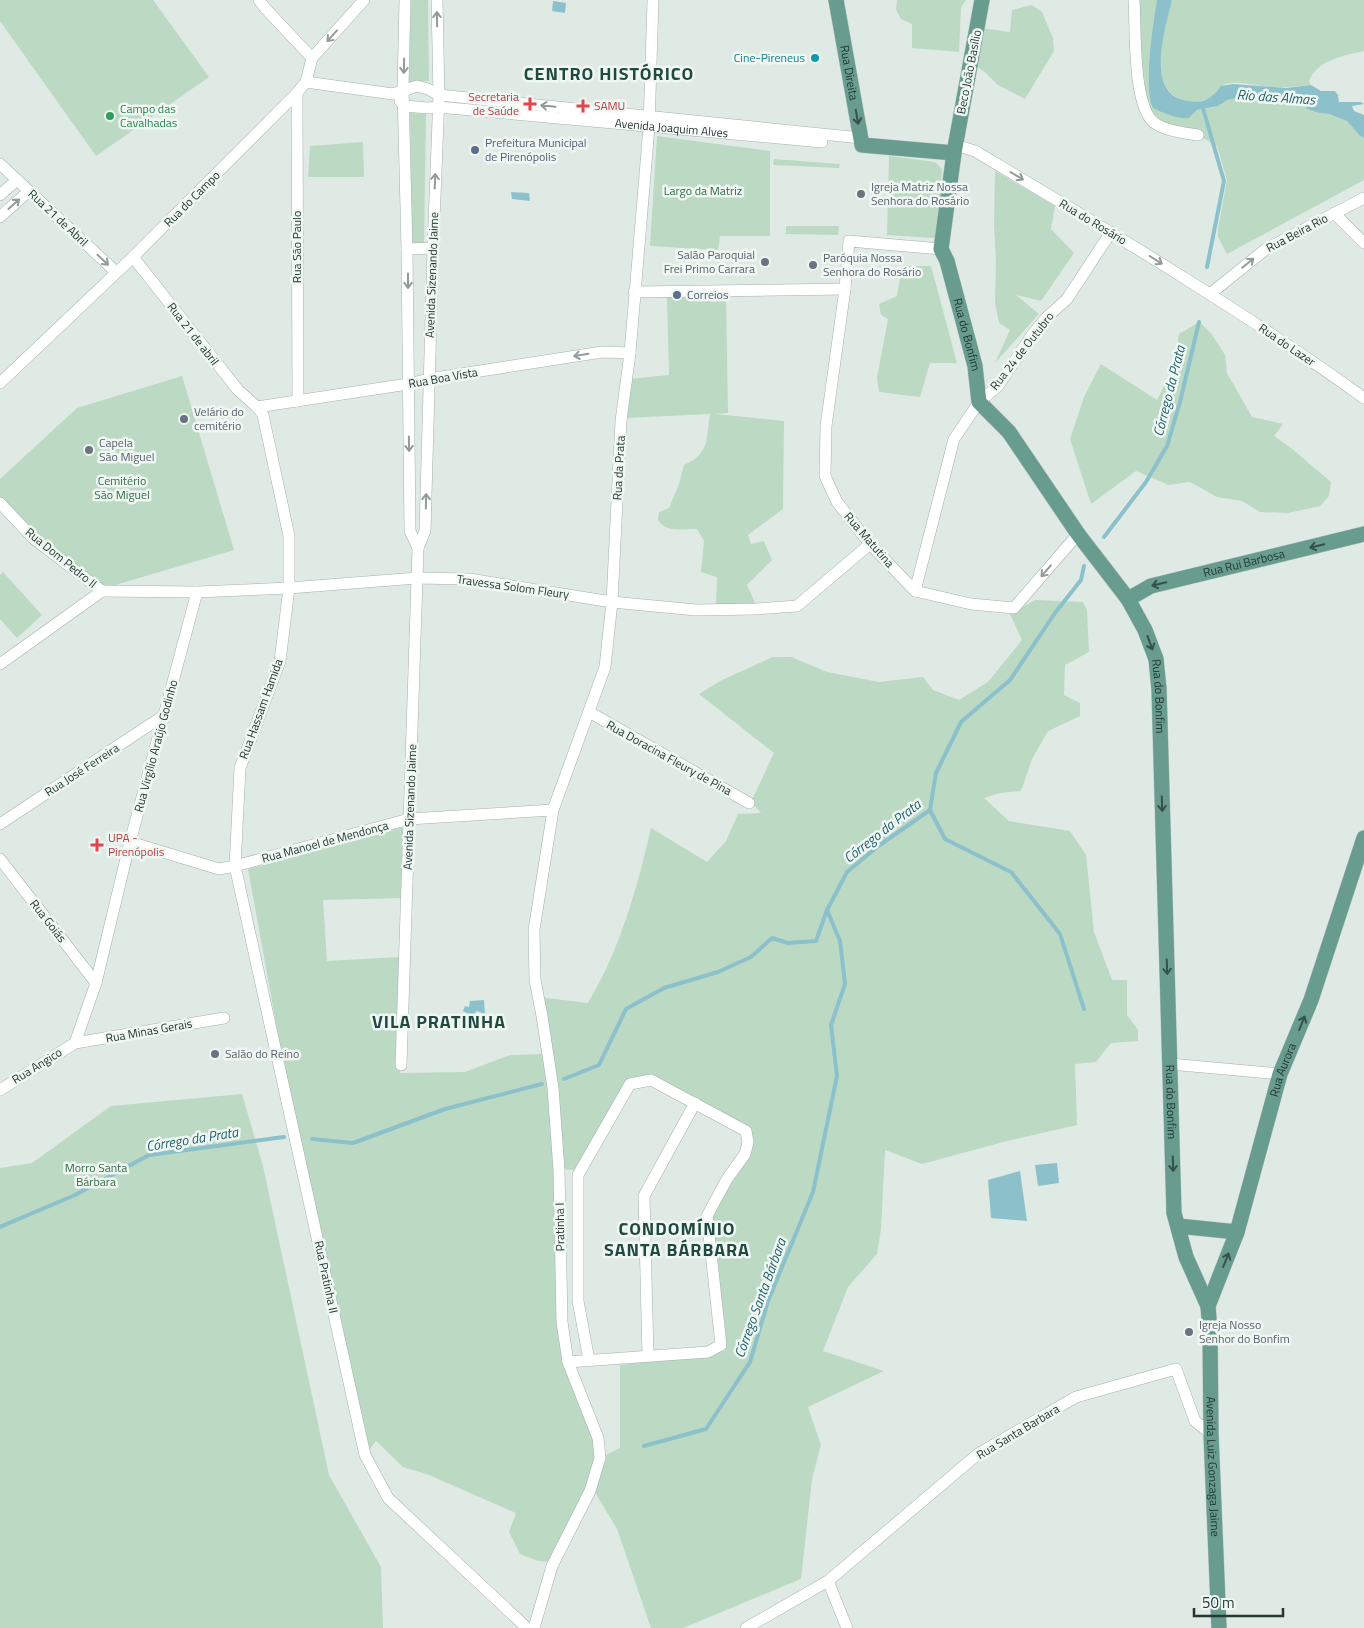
<svg xmlns="http://www.w3.org/2000/svg" width="1364" height="1628" font-family="'Titillium Web',sans-serif">
<style>
.green{fill:#bbd9c3;fill-rule:evenodd}
.water{fill:#8cc1cb}
.lines{fill:none;stroke-linecap:round;stroke-linejoin:round}
.stream{stroke:#8cc1cb;stroke-width:4}
.minor-casing{stroke:#a3b1ac;stroke-width:12}
.major-casing{stroke:#bdc4c2;stroke-width:16}
.minor{stroke:#fff;stroke-width:11}
.major{stroke:#689c8f;stroke-width:15}
.oneway{stroke:#909c99}
.oneway2{stroke:#34524a}
.culture-dot{fill:#0f9aa8;stroke:#f0f7f3;stroke-width:2}
.health-dot{fill:#e0444e;stroke:#f0f7f3;stroke-width:2}
.leisure-dot{fill:#2e9e5b;stroke:#f0f7f3;stroke-width:2}
.service-dot{fill:#5c6f8a;stroke:#f0f7f3;stroke-width:2}
.worship-dot{fill:#6b7280;stroke:#f0f7f3;stroke-width:2}
.labels{text-anchor:middle;stroke-width:5;stroke-linejoin:round;paint-order:stroke}
.culture-label{font-size:12px;fill:#0d838f;stroke:#f0f7f3;text-anchor:end}
.street-label{font-size:12px;fill:#223933;stroke:#f0f7f3}
.health-label{font-size:12px;fill:#be3a42;stroke:#f0f7f3;text-anchor:start}
.leisure-label{font-size:12px;fill:#27864d;stroke:#f0f7f3;text-anchor:start}
.service-label{font-size:12px;fill:#4e5e75;stroke:#f0f7f3;text-anchor:start}
.worship-label{font-size:12px;fill:#5b616d;stroke:#f0f7f3;text-anchor:start}
.park-label{font-size:12px;fill:#306c47;stroke:#f0f7f3}
.water-label{font-size:14px;font-style:italic;fill:#22626f;stroke:#f0f7f3}
.district-label{font-size:18px;font-weight:bold;letter-spacing:1px;fill:#20493f;stroke:#f0f7f3}
</style>
<rect width="100%" height="100%" fill="#e0eae5"/>
<g class="green">
<path d="M0,0H153L209,77L96,156L0,21Z"/>
<path d="M411,0H428L429,81L409,82Z"/>
<path d="M897,0H966L961,7L959,52L912,48V24L901,19L896,10Z"/>
<path d="M1134,0H1157C1153,22 1143,90 1153,108L1189,118L1197,110L1215,107L1227,100L1238,98L1259,101L1274,100H1297L1320,113L1329,114L1347,121L1360,136L1364,138V180L1227,254L1218,237V229L1227,180L1217,146L1198,135L1180,132L1147,115Z"/>
<path d="M1172,0H1364V51C1343,56 1316,60 1309,82L1311,85C1298,86 1286,88 1273,87C1258,87 1237,79 1223,85C1217,88 1214,97 1206,100C1199,103 1187,102 1180,99C1146,84 1166,26 1172,0Z"/>
<path d="M1032,5L1042,12L1053,38L1054,51L1025,99L998,85L986,73L976,66L980,28L1010,32L1012,10Z"/>
<path d="M410,113L426,114L424,244L412,245Z"/>
<path d="M657,136L770,151V236H720L718,250L650,246Z"/>
<path d="M363,142L364,177H308L310,146Z"/>
<path d="M889,156L935,162L942,169L937,234L934,238L887,235Z"/>
<path d="M774,159L840,164L839,168L773,165Z"/>
<path d="M995,171L1055,206L1051,229L1074,253L1041,301L1016,295L1039,314L995,363L1010,330L999,323L995,303L996,261L994,224Z"/>
<path d="M786,226H839L838,235L786,234Z"/>
<path d="M902,266H931L957,363H930L920,397L879,392L877,378L888,319L881,315L879,304L897,296Z"/>
<path d="M726,294L728,413L715,414L784,421L783,509L748,535L751,544L764,541L772,560L747,585L755,603L716,605L717,577L701,572L704,541L697,529C683,529 666,533 658,520L659,512L669,508L679,484L684,465C710,453 706,440 710,414L625,418L628,379L669,375L667,297Z"/>
<path d="M1199,322L1211,333L1225,355L1227,373L1252,417L1283,424L1274,436L1291,448L1331,482L1329,496L1320,506L1288,513L1260,512L1242,501L1217,497L1190,482L1169,485L1136,471L1091,504L1070,439L1084,397L1101,364L1157,400L1174,366L1179,334Z"/>
<path d="M182,376L234,550L105,588L36,536L0,498V479L77,408Z"/>
<path d="M3,572L42,615L17,638L0,619V575Z"/>
<path d="M1035,600L1083,602L1087,610L1089,652L1065,665L1064,695L1080,703V716L1048,731L1032,759L1021,791L1000,793L984,798L1009,821L1070,831L1086,855L1094,932L1112,980H1127V1015L1138,1030V1041L1111,1043L1096,1062L1075,1064L1077,1125L1007,1141L922,1164L885,1150L881,1229L877,1254L848,1287L823,1351L884,1371L808,1407L821,1445L812,1479L801,1579L683,1628H651L617,1529L593,1489L549,1562L538,1561L520,1554L509,1532L516,1513L429,1475L403,1467L376,1441L367,1453L286,1078L248,869L407,826L402,898L323,900L327,961L400,957V1073L465,1072L510,1055L544,1054L538,997L588,1003C596,988 605,973 611,958C629,916 641,872 651,828L707,862L726,841L738,814L761,813L751,802L774,753L699,694L722,680L773,657H791L827,672L879,682L923,677L933,690L959,700L988,682L1022,640L1010,614ZM653,1077L749,1131L731,1179L709,1218L725,1351L620,1365V1448L602,1457L562,1322L557,1169L574,1170L628,1083Z"/>
<path d="M242,1094L263,1166L329,1475L381,1567L383,1628H0V1168L32,1163L111,1106Z"/>
</g>
<g class="water">
<path d="M1157,0H1172C1166,27 1143,95 1188,101C1206,104 1211,98 1221,86L1233,84L1286,88L1311,85L1321,91H1335L1338,95L1339,102H1361L1364,104L1352,106L1354,111L1364,115V138L1360,136L1347,121L1329,114L1320,113L1307,109L1304,103L1297,100H1274L1259,101L1238,98L1227,100L1218,106L1197,110L1189,118C1176,119 1166,114 1153,108C1143,90 1153,22 1157,0Z"/>
<path d="M553,1L566,3L565,13L552,11Z"/>
<path d="M511,192L529,193L530,201L512,199Z"/>
<path d="M484,1000L485,1014L477,1011L472,1016L463,1011L465,1006L469,1007L470,1001Z"/>
<path d="M1057,1163L1059,1183L1038,1186L1035,1165Z"/>
<path d="M1020,1171L1027,1221L991,1218L988,1180Z"/>
</g>
<g class="lines">
<g class="stream">
<path d="M1202,105L1224,181L1207,267"/>
<path d="M1104,537L1146,482L1167,446L1180,402L1199,322"/>
<path d="M930,810L945,839L1011,872L1060,934L1084,1009"/>
<path d="M564,1079L599,1065L626,1009L664,988L718,972L751,957L772,938L788,943L816,941L827,910L847,872L877,847L930,810L936,773L961,722L1010,680L1055,613L1081,580L1084,566"/>
<path d="M312,1139L353,1143L445,1109L542,1084"/>
<path d="M0,1227L75,1195L149,1155L284,1137"/>
<path d="M644,1446L706,1429L750,1362L768,1301L813,1192L837,1076L831,1025L845,984L840,941L827,910"/>
</g>
<g class="minor-casing">
<g id="minor">
<path d="M259,0L265,8L312,58"/>
<path d="M405,0L403,89L407,249L410,531L418,548"/>
<path d="M1134,0C1136,27 1132,110 1156,124C1168,131 1184,133 1198,135"/>
<path d="M306,82L393,94L417,86L428,89L439,95L861,138"/>
<path d="M297,93L298,401"/>
<path id="s1" d="M400,101L404,106L428,108L438,107L822,142"/>
<path d="M955,145L975,151C1107,230 1239,308 1364,398"/>
<path d="M0,164L116,272"/>
<path d="M0,195L17,180"/>
<path d="M1334,213L1364,243"/>
<path d="M0,217L29,191"/>
<path d="M407,249L433,248"/>
<path d="M941,249L849,241L845,289L826,426L825,476L837,502L870,544L915,591L971,604L1014,608L1078,534"/>
<path d="M133,257L238,390L257,407L263,415L289,536V588L280,661L240,768L235,866L365,1455L388,1498L527,1628"/>
<path d="M634,292L845,289"/>
<path d="M1210,294L1266,249L1364,198"/>
<path d="M0,383L133,257L297,93L306,82L312,58L364,0"/>
<path d="M257,407L408,384L429,379L602,352L630,353"/>
<path d="M0,503L34,539L102,591"/>
<path d="M102,591L197,592L289,588L417,578L469,579L612,602L696,610L756,609L797,606L870,544"/>
<path d="M915,591L954,439L979,402L998,386L1032,335L1046,318L1067,299L1111,232"/>
<path d="M0,664L102,591"/>
<path d="M589,712L749,803"/>
<path d="M0,824L163,716"/>
<path d="M130,842L219,869L235,866L409,819L553,810"/>
<path d="M0,859L96,983"/>
<path d="M75,1043L96,983L130,842L197,592"/>
<path d="M1170,1064L1280,1074"/>
<path d="M401,1065L418,548L425,531L433,248L439,95L437,0"/>
<path d="M0,1090L75,1043L224,1018"/>
<path d="M648,1356L644,1196L695,1103"/>
<path d="M568,1362L708,1352L721,1345L707,1216L727,1179L745,1154L748,1142L746,1131L651,1080L630,1084L578,1175V1301L589,1360"/>
<path d="M828,1581L847,1628"/>
<path d="M534,1628L552,1566L590,1491L600,1458L598,1438L568,1362L562,1322L559,1170L553,1088L542,1016L535,980L534,930L553,810L605,667L612,602L621,421L630,353L649,127L653,0"/>
<path d="M746,1628L828,1581L978,1454L1076,1397L1176,1369L1195,1421L1211,1434"/>
</g>
</g>
<g class="major-casing">
<g id="major">
<path id="s2" d="M836,0L862,145L954,153"/>
<path id="s3" d="M982,0L954,153L941,249L947,261L975,366L979,402L1009,432L1078,534L1128,599L1145,630L1156,659L1159,689L1174,1213L1186,1257L1208,1306L1210,1332L1211,1434L1219,1628"/>
<path id="s4" d="M1128,599L1151,586L1364,534"/>
<path d="M1178,1226L1237,1232"/>
<path id="s5" d="M1208,1306L1237,1232L1280,1074L1311,1000L1364,838"/>
</g>
</g>
<use href="#minor" class="minor"/>
<use href="#major" class="major"/>
</g>
<defs><path id="oneway-shaft" d="M-6 0H5M1.5-3L5.5 0L1.5 3" fill="none" stroke-width="1.6" stroke-linecap="round" stroke-linejoin="round" transform="scale(1.25)"/></defs>
<g class="oneway">
<use href="#oneway-shaft" transform="translate(437 19) rotate(-91)"/>
<use href="#oneway-shaft" transform="translate(332 36) rotate(132)"/>
<use href="#oneway-shaft" transform="translate(404 66) rotate(91)"/>
<use href="#oneway-shaft" transform="translate(548 106) rotate(-174)"/>
<use href="#oneway-shaft" transform="translate(1017 176) rotate(31)"/>
<use href="#oneway-shaft" transform="translate(435 181) rotate(-88)"/>
<use href="#oneway-shaft" transform="translate(14 204) rotate(-42)"/>
<use href="#oneway-shaft" transform="translate(103 260) rotate(43)"/>
<use href="#oneway-shaft" transform="translate(1156 260) rotate(32)"/>
<use href="#oneway-shaft" transform="translate(1248 263) rotate(-39)"/>
<use href="#oneway-shaft" transform="translate(408 281) rotate(90)"/>
<use href="#oneway-shaft" transform="translate(581 355) rotate(171)"/>
<use href="#oneway-shaft" transform="translate(409 444) rotate(89)"/>
<use href="#oneway-shaft" transform="translate(426 501) rotate(-89)"/>
<use href="#oneway-shaft" transform="translate(1046 571) rotate(131)"/>
</g>
<g class="oneway2">
<use href="#oneway-shaft" transform="translate(857 117) rotate(80)"/>
<use href="#oneway-shaft" transform="translate(1317 546) rotate(166)"/>
<use href="#oneway-shaft" transform="translate(1159 584) rotate(166)"/>
<use href="#oneway-shaft" transform="translate(1150 643) rotate(70)"/>
<use href="#oneway-shaft" transform="translate(1162 804) rotate(88)"/>
<use href="#oneway-shaft" transform="translate(1167 967) rotate(88)"/>
<use href="#oneway-shaft" transform="translate(1302 1023) rotate(-68)"/>
<use href="#oneway-shaft" transform="translate(1173 1164) rotate(88)"/>
<use href="#oneway-shaft" transform="translate(1226 1260) rotate(-68)"/>
</g>
<circle class="culture-dot" cx="815" cy="58" r="5"/>
<g class="health-dot">
<path d="M527.5 96.5h5v5h5v5h-5v5h-5v-5h-5v-5h5z"/>
<path d="M580.5 98.5h5v5h5v5h-5v5h-5v-5h-5v-5h5z"/>
<path d="M94.5 837.5h5v5h5v5h-5v5h-5v-5h-5v-5h5z"/>
</g>
<circle class="leisure-dot" cx="110" cy="116" r="5"/>
<g class="service-dot">
<circle cx="475" cy="150" r="5"/>
<circle cx="677" cy="295" r="5"/>
</g>
<g class="worship-dot">
<circle cx="861" cy="194" r="5"/>
<circle cx="765" cy="262" r="5"/>
<circle cx="813" cy="265" r="5"/>
<circle cx="184" cy="419" r="5"/>
<circle cx="89" cy="450" r="5"/>
<circle cx="215" cy="1054" r="5"/>
<circle cx="1189" cy="1332" r="5"/>
</g>
<g class="labels">
<g class="culture-label">
<text x="805" y="62">Cine-Pireneus</text>
</g>
<g class="street-label">
<text transform="translate(969 72) rotate(-79)" y="4">Beco João Basílio</text>
<text dy="4" stroke="none"><textPath href="#s2" startOffset="74">Rua Direita</textPath></text>
<text dy="4" stroke="none"><textPath href="#s1" startOffset="275">Avenida Joaquim Alves</textPath></text>
<text transform="translate(192 199) rotate(-45)" y="4">Rua do Campo</text>
<text transform="translate(58 218) rotate(43)" y="4">Rua 21 de Abril</text>
<text transform="translate(1093 222) rotate(31)" y="4">Rua do Rosário</text>
<text transform="translate(1297 233) rotate(-28)" y="4">Rua Beira Rio</text>
<text transform="translate(297 247) rotate(-90)" y="4">Rua São Paulo</text>
<text transform="translate(432 275) rotate(-88)" y="4">Avenida Sizenando Jaime</text>
<text transform="translate(193 334) rotate(52)" y="4">Rua 21 de abril</text>
<text dy="4" stroke="none"><textPath href="#s3" startOffset="342">Rua do Bonfim</textPath></text>
<text transform="translate(1287 345) rotate(34)" y="4">Rua do Lazer</text>
<text transform="translate(1022 351) rotate(-52)" y="4">Rua 24 de Outubro</text>
<text transform="translate(443 378) rotate(-10)" y="4">Rua Boa Vista</text>
<text transform="translate(619 468) rotate(-87)" y="4">Rua da Prata</text>
<text transform="translate(869 540) rotate(49)" y="4">Rua Matutina</text>
<text transform="translate(61 558) rotate(39)" y="4">Rua Dom Pedro II</text>
<text dy="4" stroke="none"><textPath href="#s4" startOffset="122">Rua Rui Barbosa</textPath></text>
<text transform="translate(513 587) rotate(8)" y="4">Travessa Solom Fleury</text>
<text dy="4" stroke="none"><textPath href="#s3" startOffset="762">Rua do Bonfim</textPath></text>
<text transform="translate(261 709) rotate(-70)" y="4">Rua Hassam Hamida</text>
<text transform="translate(156 746) rotate(-75)" y="4">Rua Virgílio Araújo Godinho</text>
<text transform="translate(669 758) rotate(29)" y="4">Rua Doracina Fleury de Pina</text>
<text transform="translate(82 770) rotate(-33)" y="4">Rua José Ferreira</text>
<text transform="translate(410 807) rotate(-88)" y="4">Avenida Sizenando Jaime</text>
<text transform="translate(325 842) rotate(-15)" y="4">Rua Manoel de Mendonça</text>
<text transform="translate(48 921) rotate(52)" y="4">Rua Goiás</text>
<text transform="translate(149 1031) rotate(-10)" y="4">Rua Minas Gerais</text>
<text transform="translate(37 1066) rotate(-32)" y="4">Rua Angico</text>
<text dy="4" stroke="none"><textPath href="#s5" startOffset="248">Rua Aurora</textPath></text>
<text dy="4" stroke="none"><textPath href="#s3" startOffset="1168">Rua do Bonfim</textPath></text>
<text transform="translate(560 1227) rotate(-91)" y="4">Pratinha I</text>
<text transform="translate(326 1277) rotate(78)" y="4">Rua Pratinha II</text>
<text transform="translate(1018 1432) rotate(-31)" y="4">Rua Santa Barbara</text>
<text dy="4" stroke="none"><textPath href="#s3" startOffset="1539">Avenida Luiz Gonzaga Jaime</textPath></text>
</g>
<g class="health-label">
<text x="519" y="101" text-anchor="end">Secretaria<tspan x="519" dy="14">de Saúde</tspan></text>
<text x="594" y="110">SAMU</text>
<text x="108" y="842">UPA -<tspan x="108" dy="14">Pirenópolis</tspan></text>
</g>
<g class="leisure-label">
<text x="120" y="113">Campo das<tspan x="120" dy="14">Cavalhadas</tspan></text>
</g>
<g class="service-label">
<text x="485" y="147">Prefeitura Municipal<tspan x="485" dy="14">de Pirenópolis</tspan></text>
<text x="687" y="299">Correios</text>
</g>
<g class="worship-label">
<text x="871" y="191">Igreja Matriz Nossa<tspan x="871" dy="14">Senhora do Rosário</tspan></text>
<text x="755" y="259" text-anchor="end">Salão Paroquial<tspan x="755" dy="14">Frei Primo Carrara</tspan></text>
<text x="823" y="262">Paróquia Nossa<tspan x="823" dy="14">Senhora do Rosário</tspan></text>
<text x="194" y="416">Velário do<tspan x="194" dy="14">cemitério</tspan></text>
<text x="99" y="447">Capela<tspan x="99" dy="14">São Miguel</tspan></text>
<text x="225" y="1058">Salão do Reino</text>
<text x="1199" y="1329">Igreja Nosso<tspan x="1199" dy="14">Senhor do Bonfim</tspan></text>
</g>
<g class="park-label">
<text x="703" y="195">Largo da Matriz</text>
<text x="122" y="485">Cemitério<tspan x="122" dy="14">São Miguel</tspan></text>
<text x="96" y="1172">Morro Santa<tspan x="96" dy="14">Bárbara</tspan></text>
</g>
<g class="water-label">
<text transform="translate(1276 97) rotate(4)" y="5">Rio das Almas</text>
<text transform="translate(1169 391) rotate(-76)" y="5">Córrego da Prata</text>
<text transform="translate(882 831) rotate(-38)" y="5">Córrego da Prata</text>
<text transform="translate(192 1139) rotate(-9)" y="5">Córrego da Prata</text>
<text transform="translate(760 1298) rotate(-70)" y="5">Córrego Santa Bárbara</text>
</g>
<g class="district-label">
<text x="609" y="80">CENTRO HISTÓRICO</text>
<text x="439" y="1028">VILA PRATINHA</text>
<text x="677" y="1235">CONDOMÍNIO<tspan x="677" dy="21">SANTA BÁRBARA</tspan></text>
</g>
</g>
<path d="M1194 1608v8h89v-8" fill="none" stroke="#223933" stroke-width="2.5"/>
<text x="1202" y="1608" font-size="15" fill="#223933" stroke="#f0f7f3" stroke-width="4" paint-order="stroke">50 m</text>
</svg>
